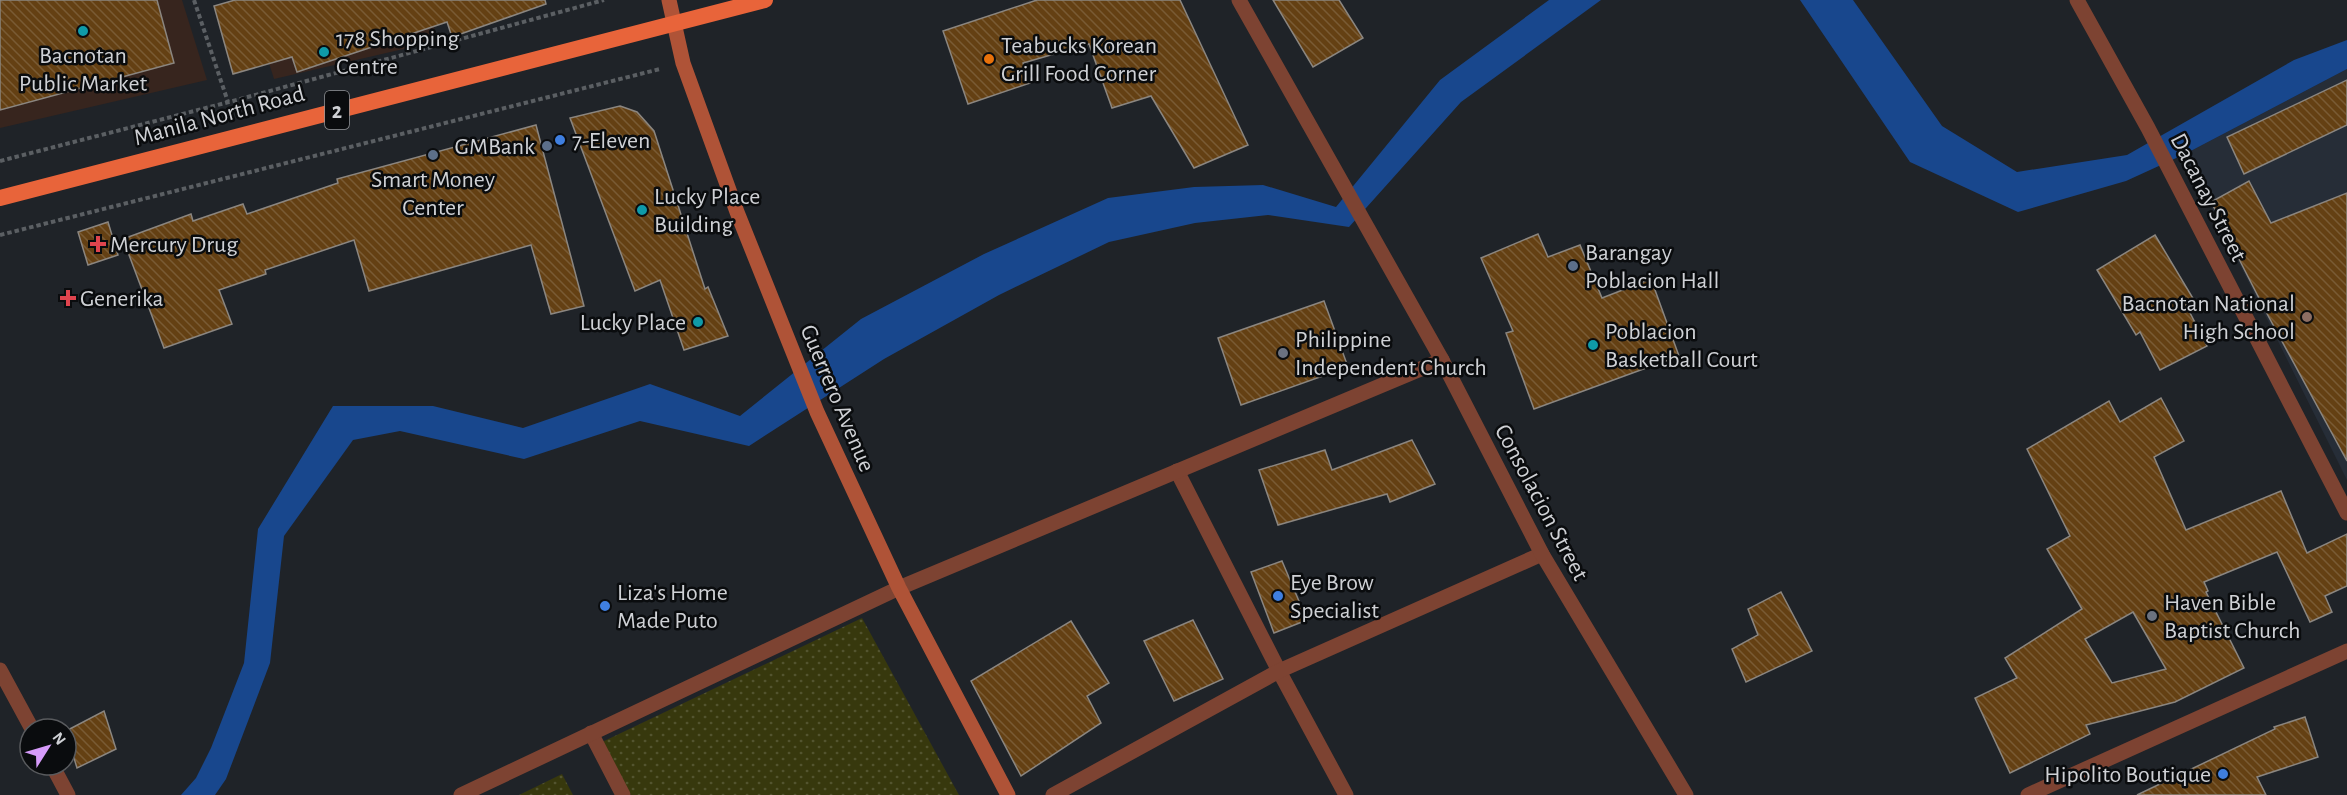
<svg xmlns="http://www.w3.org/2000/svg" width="2347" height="795" font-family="'Alegreya Sans',sans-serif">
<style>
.commercial{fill:#37251e}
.built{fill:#262d37}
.grass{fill:url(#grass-dots)}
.water{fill:#18478d}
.building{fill:url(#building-back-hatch);stroke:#8b8680;stroke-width:1.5;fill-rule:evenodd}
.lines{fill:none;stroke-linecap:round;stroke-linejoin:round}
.path{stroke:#5b5f63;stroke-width:4;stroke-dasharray:4.5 3;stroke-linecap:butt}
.minor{stroke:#7d4332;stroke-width:15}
.tertiary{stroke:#7d4332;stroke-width:15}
.secondary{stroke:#af5337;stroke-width:15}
.trunk{stroke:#e8643a;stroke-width:16}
.culture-dot{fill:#0f9aa8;stroke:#0a0c0e;stroke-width:2}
.food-dot{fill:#e8710a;stroke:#0a0c0e;stroke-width:2}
.shop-dot{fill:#3f7fe0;stroke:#0a0c0e;stroke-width:2}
.service-dot{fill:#5c6f8a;stroke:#0a0c0e;stroke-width:2}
.health-dot{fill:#e0444e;stroke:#0a0c0e;stroke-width:2}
.education-dot{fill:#8d6e63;stroke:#0a0c0e;stroke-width:2}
.worship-dot{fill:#6b7280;stroke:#0a0c0e;stroke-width:2}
.labels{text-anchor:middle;stroke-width:5;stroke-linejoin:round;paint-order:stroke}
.shield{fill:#0a0c0e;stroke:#949699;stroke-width:1.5}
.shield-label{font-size:22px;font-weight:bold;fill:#cfd1d5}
.poi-label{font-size:24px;fill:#cfd1d5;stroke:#0a0c0e;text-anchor:start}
.street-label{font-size:24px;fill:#cfd1d5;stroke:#0a0c0e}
</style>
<defs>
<pattern id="grass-dots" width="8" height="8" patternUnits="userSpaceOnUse" patternTransform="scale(1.5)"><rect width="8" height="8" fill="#37380d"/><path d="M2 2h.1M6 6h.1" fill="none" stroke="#53542f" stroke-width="1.8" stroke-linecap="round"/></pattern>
<pattern id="building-back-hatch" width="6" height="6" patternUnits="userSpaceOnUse" patternTransform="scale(1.5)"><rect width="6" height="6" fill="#644013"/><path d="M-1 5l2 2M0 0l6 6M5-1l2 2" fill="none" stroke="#795b34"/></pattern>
</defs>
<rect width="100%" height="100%" fill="#1f2328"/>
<g class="commercial">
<path d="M0,0H182L207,80L0,128Z"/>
<path d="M249,0H426L438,41L274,79Z"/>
</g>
<path class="built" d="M2347,69V480L2185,154Z"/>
<g class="grass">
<path d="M862,618L959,795H631L600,743Z"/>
<path d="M562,774L573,795H519Z"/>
</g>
<g class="water">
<path d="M1549,0H1601L1461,102L1349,227L1268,215L1195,223L1109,242L999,295L884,359L749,446L640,421L524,459L400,431L353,440L284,536L270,663L226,779L215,795H181L196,778L211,748L244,663L258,529L333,406H433L523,428L650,384L740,416L861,319L984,254L1108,198L1194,187L1263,185L1336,207L1440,80Z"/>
<path d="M1800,0H1853L1942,126L2017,172L2127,155L2294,60L2347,40V69L2185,154L2126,181L2018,212L1910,162Z"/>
</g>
<g class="building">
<path d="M0,0H157L174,63L0,110Z"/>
<path d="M235,0H545L546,4L452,37L447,22L297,72L292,57L233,74L214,6Z"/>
<path d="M1037,0H1180L1248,145L1194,168L1151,96L1112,108L1089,44L1023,63L1030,83L968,104L943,31Z"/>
<path d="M1273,0H1339L1363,38L1313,67Z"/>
<path d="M2347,80V125L2244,174L2227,137Z"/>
<path d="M620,106L637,112L654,131L705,289L708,287L728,336L684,350L660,280L635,291L570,118Z"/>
<path d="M536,125L584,306L551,314L531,245L369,291L354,240L265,270L266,274L219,290L232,324L164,348L123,239L191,214L193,221L243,204L247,214L338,183L337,179Z"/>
<path d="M2249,181L2271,223L2347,193V461L2265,310L2239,259L2241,257L2211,202Z"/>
<path d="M108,222L118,255L88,265L78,232Z"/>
<path d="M1538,234L1548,257L1580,245L1602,298L1651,279L1679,356L1534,409L1506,333L1513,331L1481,258Z"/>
<path d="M2155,235L2194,300L2186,305L2207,346L2160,370L2140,332L2136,335L2097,270Z"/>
<path d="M1324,301L1348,367L1241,405L1218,338Z"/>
<path d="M2161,398L2184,441L2154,457L2186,530L2281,491L2307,553L2347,534V586L2325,596L2332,612L2310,622L2277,552L2204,582L2208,591L2206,592L2244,668L2175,702L2086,725L2090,734L2010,773L1975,698L2017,678L2005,658L2082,609L2047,549L2070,536L2027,449L2109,401L2120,422ZM2133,612L2166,669L2112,683L2085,639Z"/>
<path d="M1412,440L1435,484L1390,502L1387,494L1278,525L1259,470L1325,450L1332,470Z"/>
<path d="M1282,561L1307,620L1274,633L1251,572Z"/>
<path d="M1781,592L1812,651L1746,682L1732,649L1758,635L1748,609Z"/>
<path d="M1193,620L1223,679L1174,701L1144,641Z"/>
<path d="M1071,621L1109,683L1087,696L1101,723L1021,776L971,681Z"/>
<path d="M104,711L116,749L77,768L66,731Z"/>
<path d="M2305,717L2318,757L2257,777L2266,795H2137L2275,729L2274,727Z"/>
</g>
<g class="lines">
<g class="path">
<path d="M194,0L228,102"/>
<path d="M0,161L233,101L604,0"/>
<path d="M0,235L660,69"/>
</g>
<g class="minor">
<path d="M2077,0L2148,128L2347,513"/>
<path d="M1177,471L1279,671L1346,795"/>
<path d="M0,670L32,729"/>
<path d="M591,733L623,795"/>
<path d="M52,765L68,795"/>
<path d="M461,795L899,588L1442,360"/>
<path d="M1053,795L1279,671L1542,554"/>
<path d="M2028,795L2347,651"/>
</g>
<path class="tertiary" d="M1239,0L1442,360L1542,554L1686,795"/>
<path class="secondary" d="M669,0L683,63L737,212L817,412L899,588L1008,795"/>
<path class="trunk" d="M0,198L765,0"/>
</g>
<g class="culture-dot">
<circle cx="83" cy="31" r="6"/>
<circle cx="324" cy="52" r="6"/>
<circle cx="642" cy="210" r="6"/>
<circle cx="698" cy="322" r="6"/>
<circle cx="1593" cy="345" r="6"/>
</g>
<circle class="food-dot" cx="989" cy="59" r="6"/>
<g class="shop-dot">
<circle cx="560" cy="140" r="6"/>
<circle cx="1278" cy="596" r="6"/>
<circle cx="605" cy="606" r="6"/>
<circle cx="2223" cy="774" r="6"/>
</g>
<g class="service-dot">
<circle cx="547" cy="146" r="6"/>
<circle cx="433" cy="155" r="6"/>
<circle cx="1573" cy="266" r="6"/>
</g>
<g class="health-dot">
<path d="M95 235h6v6h6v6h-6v6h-6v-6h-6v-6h6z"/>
<path d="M65 289h6v6h6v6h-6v6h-6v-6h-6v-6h6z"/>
</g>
<circle class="education-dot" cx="2307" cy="317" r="6"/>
<g class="worship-dot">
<circle cx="1283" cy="353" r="6"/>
<circle cx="2152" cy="616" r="6"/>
</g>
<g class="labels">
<rect class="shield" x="325" y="91" width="24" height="38" rx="4.5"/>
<g class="shield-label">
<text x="337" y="118">2</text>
</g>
<g class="poi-label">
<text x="336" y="46">178 Shopping<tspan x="336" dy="28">Centre</tspan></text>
<text x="1001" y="53">Teabucks Korean<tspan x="1001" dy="28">Grill Food Corner</tspan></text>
<text x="83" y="63" text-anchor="middle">Bacnotan<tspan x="83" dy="28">Public Market</tspan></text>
<text x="572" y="148">7-Eleven</text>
<text x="535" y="154" text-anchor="end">GMBank</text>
<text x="433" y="187" text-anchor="middle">Smart Money<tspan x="433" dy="28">Center</tspan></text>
<text x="654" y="204">Lucky Place<tspan x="654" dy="28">Building</tspan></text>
<text x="110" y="252">Mercury Drug</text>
<text x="1585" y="260">Barangay<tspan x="1585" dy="28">Poblacion Hall</tspan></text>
<text x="80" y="306">Generika</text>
<text x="2295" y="311" text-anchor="end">Bacnotan National<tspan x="2295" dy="28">High School</tspan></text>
<text x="686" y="330" text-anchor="end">Lucky Place</text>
<text x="1605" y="339">Poblacion<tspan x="1605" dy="28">Basketball Court</tspan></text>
<text x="1295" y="347">Philippine<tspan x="1295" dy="28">Independent Church</tspan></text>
<text x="1290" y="590">Eye Brow<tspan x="1290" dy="28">Specialist</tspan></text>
<text x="617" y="600">Liza's Home<tspan x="617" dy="28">Made Puto</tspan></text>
<text x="2164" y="610">Haven Bible<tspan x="2164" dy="28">Baptist Church</tspan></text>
<text x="2211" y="782" text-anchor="end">Hipolito Boutique</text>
</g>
<g class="street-label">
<text transform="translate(219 115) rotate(-15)" y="8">Manila North Road</text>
<text transform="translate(2209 197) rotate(63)" y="8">Dacanay Street</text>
<text transform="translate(838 398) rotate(67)" y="8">Guerrero Avenue</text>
<text transform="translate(1542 502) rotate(62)" y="8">Consolacion Street</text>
</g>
</g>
<g transform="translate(48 747) rotate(53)"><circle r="28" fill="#0a0c0e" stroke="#595b5e" stroke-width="1.5"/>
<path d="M0-4.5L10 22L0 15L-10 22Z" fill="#d69bfa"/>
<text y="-9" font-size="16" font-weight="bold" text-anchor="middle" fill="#cfd1d5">N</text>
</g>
</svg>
